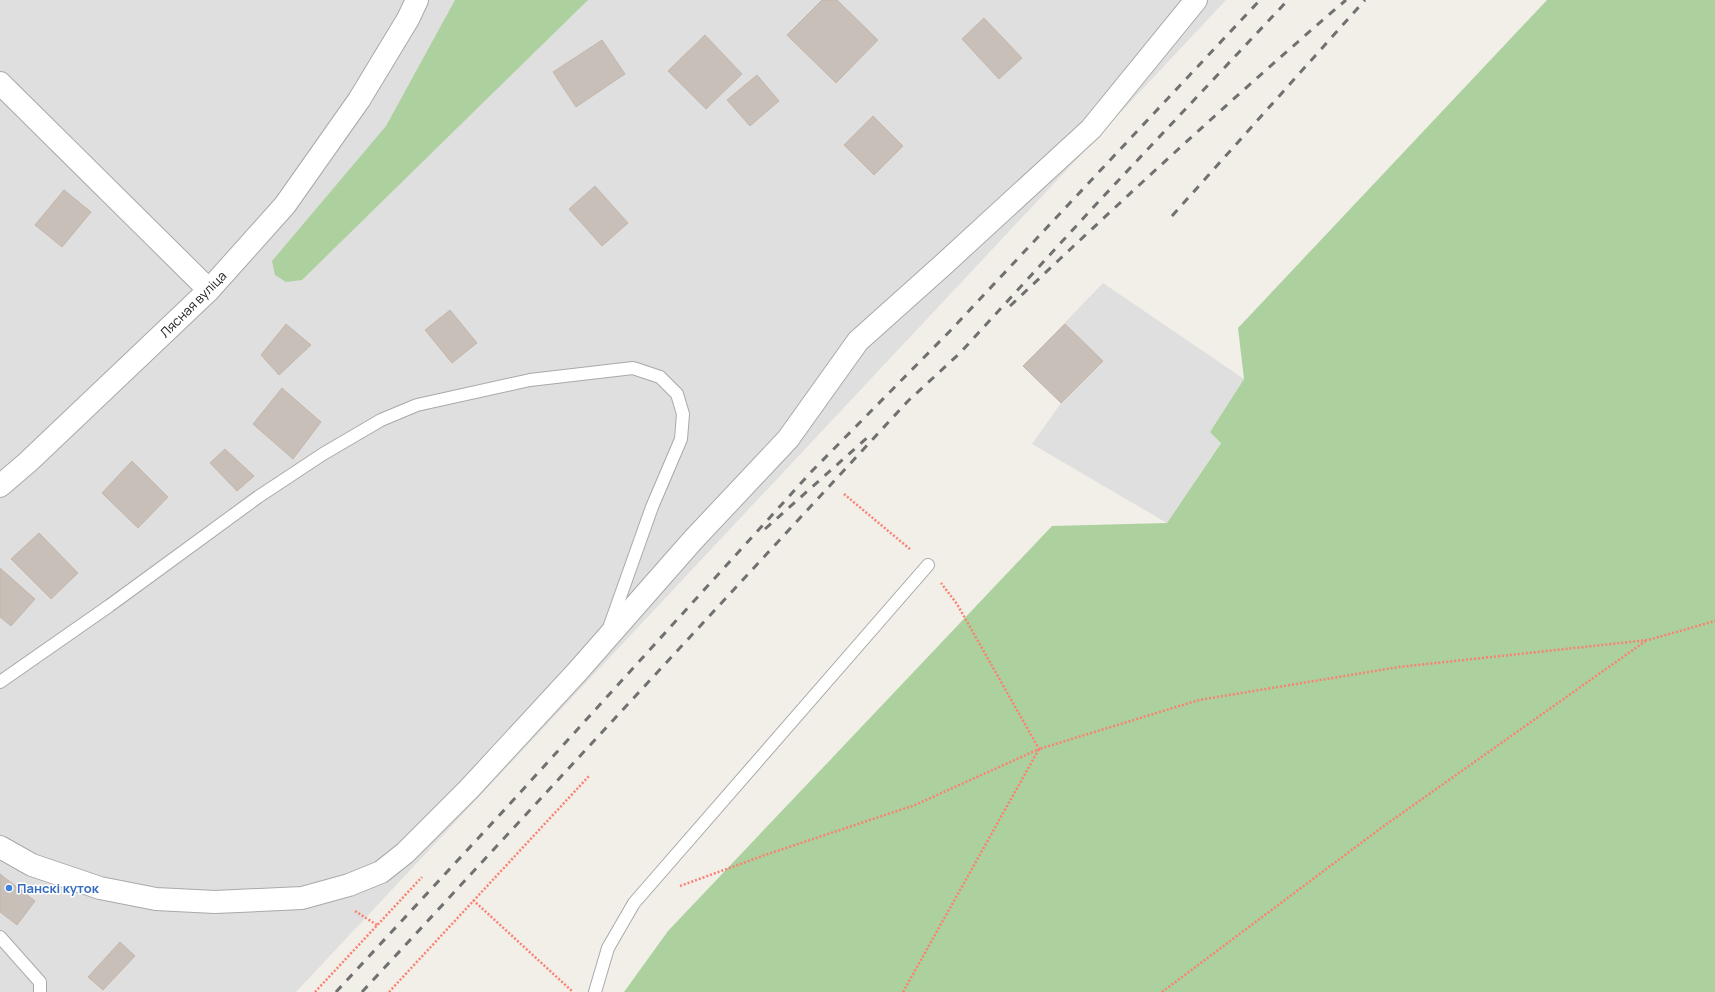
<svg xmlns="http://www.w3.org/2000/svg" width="1715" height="992" font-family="Manrope,sans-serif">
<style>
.residential{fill:#e0dfdf}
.forest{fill:#add19e}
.building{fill:#c7bfb8;stroke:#c4b6ab}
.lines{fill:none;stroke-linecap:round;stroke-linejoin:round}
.service-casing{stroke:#a9a9a9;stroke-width:14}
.minor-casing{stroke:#a9a9a9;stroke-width:24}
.tertiary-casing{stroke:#a9a9a9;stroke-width:24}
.path{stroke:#fa8072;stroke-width:2.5;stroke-dasharray:2 2;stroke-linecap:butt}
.service{stroke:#fff;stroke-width:12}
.minor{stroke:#fff;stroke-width:22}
.tertiary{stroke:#fff;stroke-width:22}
.rail{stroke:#707070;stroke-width:3;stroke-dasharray:8 8;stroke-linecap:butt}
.shop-dot{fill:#3f7fe0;stroke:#fff;stroke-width:1.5}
.labels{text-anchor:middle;stroke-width:3;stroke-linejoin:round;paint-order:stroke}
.street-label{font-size:13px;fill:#222;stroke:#fff}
.shop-label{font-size:13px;font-weight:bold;fill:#366cbe;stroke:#fff;text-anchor:start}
</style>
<rect width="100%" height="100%" fill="#f2efe9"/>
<g class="residential">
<path d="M0,0H1226L296,992H0Z"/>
<path d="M1103,283L1244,379L1210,432L1221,442L1167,523L1032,444L1061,403L1023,366Z"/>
</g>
<g class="forest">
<path d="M455,0H588L302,280L286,282L275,275L272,261L386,126Z"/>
<path d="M1547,0H1715V992H624L668,931L1052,526L1167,523L1221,443L1210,432L1244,379L1238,328Z"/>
</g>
<g class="building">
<path d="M822,0H837L878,40L836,83L787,35Z"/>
<path d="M984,18L1022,58L999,79L962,39Z"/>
<path d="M705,35L742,74L706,109L668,71Z"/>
<path d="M602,40L625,74L576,107L553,72Z"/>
<path d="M757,75L779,101L750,126L727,100Z"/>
<path d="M873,116L903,146L874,175L844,145Z"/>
<path d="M595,186L628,223L602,246L569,209Z"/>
<path d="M64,190L91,212L62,247L35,225Z"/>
<path d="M450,310L477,343L452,363L425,330Z"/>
<path d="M286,324L311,345L279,375L261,355Z"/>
<path d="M1065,324L1103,361L1061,403L1023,366Z"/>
<path d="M282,388L321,422L293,459L253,424Z"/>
<path d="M225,449L254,476L237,491L210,463Z"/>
<path d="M132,461L168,497L138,528L102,493Z"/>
<path d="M39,533L78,573L51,599L11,559Z"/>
<path d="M0,568L35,599L11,626L0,617Z"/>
<path d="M0,874L35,901L17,925L0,912Z"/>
<path d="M120,942L135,956L103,990L88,977Z"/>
</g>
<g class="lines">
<g class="service-casing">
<g id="service">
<path d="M0,682L109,606L258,497L323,454L381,420L417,405L530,380L633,368L660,377L677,394L683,414L681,439L652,507L609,628"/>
<path d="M0,937L40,982V992"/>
<path d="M595,992L608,948L634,903L928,565"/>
</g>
</g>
<g class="minor-casing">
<g id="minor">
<path d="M0,83L209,290"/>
<path d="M0,847L32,865L100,888L156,899L215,902L302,898L349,885L381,872L405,853L469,789L577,672L693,540L788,439L858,341L944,264L1091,129L1196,0"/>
</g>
</g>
<g class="tertiary-casing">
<path id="tertiary" d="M0,486L28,462L209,290L285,205L359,100L408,19L417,0"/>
</g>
<g class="path">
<path d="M844,494L911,550"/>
<path d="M680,886L765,855L915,805L1039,749L957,604L941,583"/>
<path d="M473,900L573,992"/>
<path d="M355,911L377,925"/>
<path d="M315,992L422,877"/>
<path d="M389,992L589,776"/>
<path d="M903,992L1039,749L1199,700L1399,667L1648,640L1715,621"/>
<path d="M1162,992L1381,828L1647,640"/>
</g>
<use href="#service" class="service"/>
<use href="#minor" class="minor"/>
<use href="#tertiary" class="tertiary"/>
<g class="rail">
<path d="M1172,216L1365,0"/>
<path d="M1010,306C1120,202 1231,99 1346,0"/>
<path d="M765,529L868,437"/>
<path d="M336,992L507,807L812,471L950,331L1260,0"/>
<path d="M362,992L908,401L960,353L1100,200L1288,0"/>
</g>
</g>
<circle class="shop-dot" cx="9" cy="888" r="4"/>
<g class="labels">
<g class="street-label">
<text transform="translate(193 304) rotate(-45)" y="5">Лясная вуліца</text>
</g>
<g class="shop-label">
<text x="17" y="893">Панскі куток</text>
</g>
</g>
</svg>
